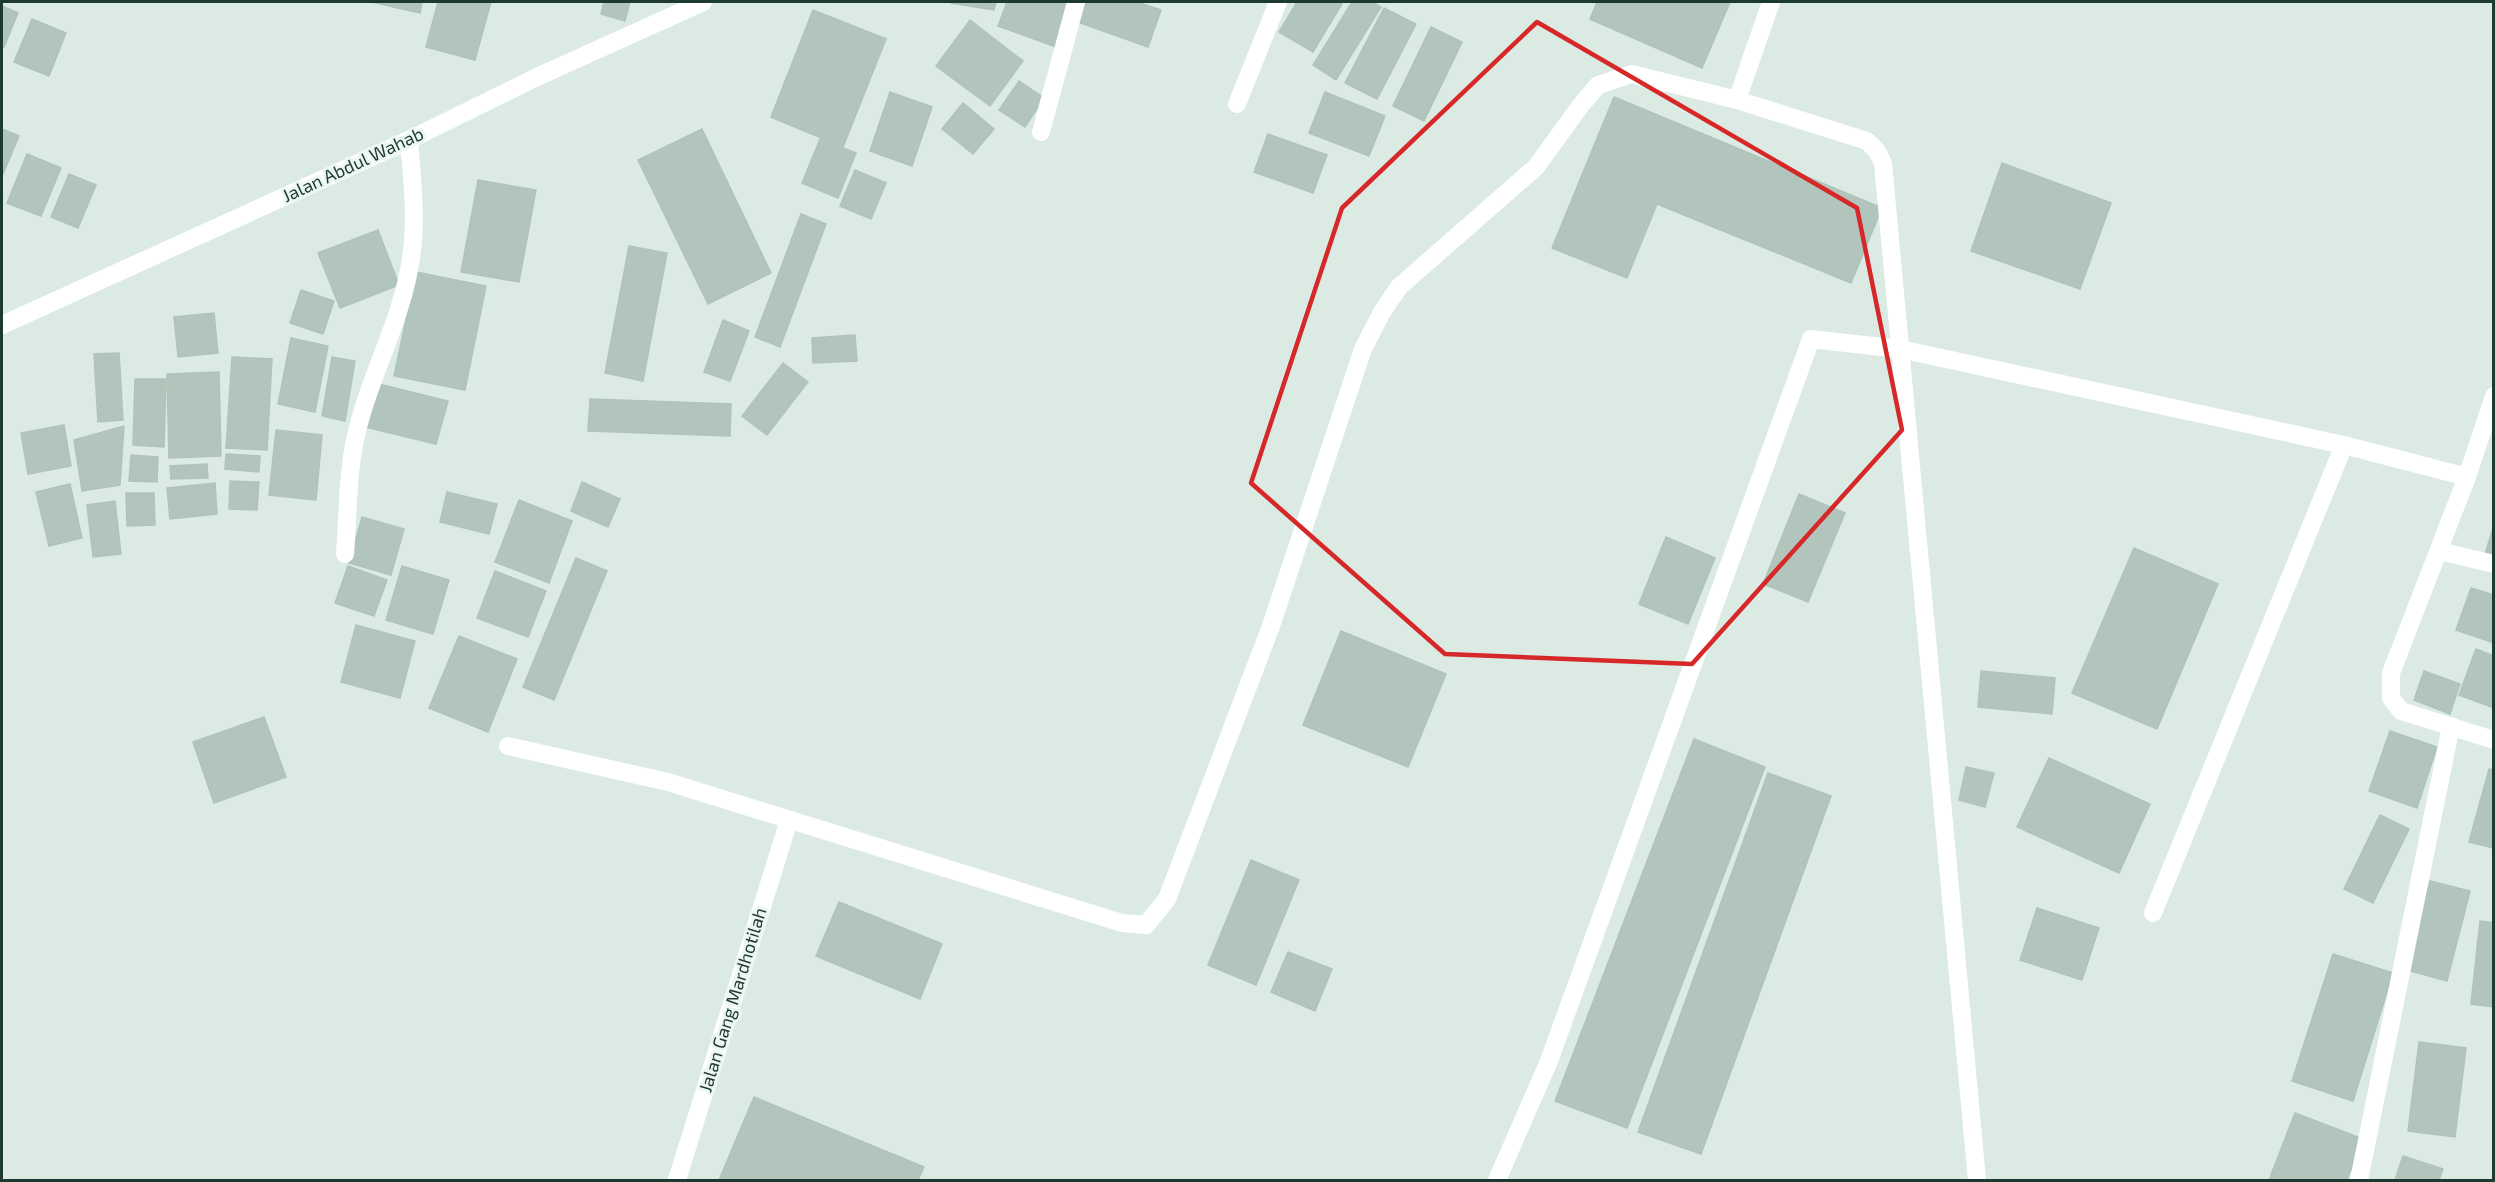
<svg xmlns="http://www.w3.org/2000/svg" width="2495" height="1182" font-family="'Exo 2',sans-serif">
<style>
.building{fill:#b2c5bc;stroke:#aec4bb;stroke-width:1.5}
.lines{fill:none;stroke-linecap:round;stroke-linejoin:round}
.service{stroke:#fff;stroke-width:18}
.minor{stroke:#fff;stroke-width:18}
.tertiary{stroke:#fff;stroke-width:18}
.marked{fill:none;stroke:#d62828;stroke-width:4.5;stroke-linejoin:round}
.labels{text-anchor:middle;stroke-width:6;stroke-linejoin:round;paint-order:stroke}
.street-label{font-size:18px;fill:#1d3a32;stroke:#edf7f1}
</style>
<rect width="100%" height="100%" fill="#dceae4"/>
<g class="building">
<path d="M372,2H422L420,13Z"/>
<path d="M438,2H491L475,60L426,47Z"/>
<path d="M604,2H630L625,21L601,14Z"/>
<path d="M951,2H996L994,10L951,3Z"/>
<path d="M1007,2H1072L1056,47L998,26Z"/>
<path d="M1086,2H1137L1161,10L1148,47L1078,22Z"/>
<path d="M1297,2H1343L1313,52L1279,32Z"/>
<path d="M1352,2H1372L1381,7L1336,80L1313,65Z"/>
<path d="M1597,2H1730L1702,68L1590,19Z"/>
<path d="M2,6L18,13L4,47H2Z"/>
<path d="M1384,8L1416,24L1377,99L1345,83Z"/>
<path d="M813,10L886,39L843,147L771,117Z"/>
<path d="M32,19L66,33L49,76L14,62Z"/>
<path d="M970,20L1023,61L990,106L936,66Z"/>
<path d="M1431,27L1462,42L1424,121L1393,106Z"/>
<path d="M1019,81L1044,98L1025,127L999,110Z"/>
<path d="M890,92L932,107L912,166L870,151Z"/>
<path d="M1325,92L1385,116L1369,156L1309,133Z"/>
<path d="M1614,97L1882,208L1851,283L1657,204L1627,278L1552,248Z"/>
<path d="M963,103L994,129L973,154L942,129Z"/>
<path d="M2,129L19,136L3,174L2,173Z"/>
<path d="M702,129L771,273L708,304L638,160Z"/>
<path d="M1268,134L1327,155L1313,193L1254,172Z"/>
<path d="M820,139L856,153L838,198L802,183Z"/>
<path d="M27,154L61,168L41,216L7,203Z"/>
<path d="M2002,163L2111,203L2080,289L1971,251Z"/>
<path d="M855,170L886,183L871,219L840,206Z"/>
<path d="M69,174L96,185L78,228L51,217Z"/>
<path d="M478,180L536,190L519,282L461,272Z"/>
<path d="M801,214L826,224L780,347L755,337Z"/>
<path d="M378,230L399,285L340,308L318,253Z"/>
<path d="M629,246L667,253L643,381L605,373Z"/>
<path d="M416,272L486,286L465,390L394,376Z"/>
<path d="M301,290L334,301L323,334L290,323Z"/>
<path d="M214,313L218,353L178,357L174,317Z"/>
<path d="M723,320L749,331L730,381L704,372Z"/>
<path d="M855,335L857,361L813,363L812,338Z"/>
<path d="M291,338L328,346L315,412L278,404Z"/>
<path d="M119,353L123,420L98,422L94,354Z"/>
<path d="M232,357L272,359L267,450L226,448Z"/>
<path d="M332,357L355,361L345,421L322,416Z"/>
<path d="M783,363L808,382L767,435L742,416Z"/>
<path d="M219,372L221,456L169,458L167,374Z"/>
<path d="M135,379H166L164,447L133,445Z"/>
<path d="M375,383L448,401L436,444L365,427Z"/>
<path d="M590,399L731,404L730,436L588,431Z"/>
<path d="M64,425L71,466L28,474L21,433Z"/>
<path d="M124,426L120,485L82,491L74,440Z"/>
<path d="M276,430L322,435L316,500L269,495Z"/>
<path d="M226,454L260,456L259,472L225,469Z"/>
<path d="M131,455L158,457L157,482L129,481Z"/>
<path d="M207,464L208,478L171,479L170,466Z"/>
<path d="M230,481L259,482L257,510L229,509Z"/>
<path d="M582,482L620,499L608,527L571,511Z"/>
<path d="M215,483L217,514L170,519L167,488Z"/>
<path d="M70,484L82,538L49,546L36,492Z"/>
<path d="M447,492L497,504L489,534L440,522Z"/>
<path d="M126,493H154L155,525L127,526Z"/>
<path d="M1799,494L1845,513L1808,602L1763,584Z"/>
<path d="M519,500L572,521L549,583L495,562Z"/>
<path d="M115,501L121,554L93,557L87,505Z"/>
<path d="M362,517L404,529L391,575L349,563Z"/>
<path d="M2494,525V556L2485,554Z"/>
<path d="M1666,537L1715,558L1688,624L1639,604Z"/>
<path d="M2134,548L2218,584L2157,729L2072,693Z"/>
<path d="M576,558L607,571L554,700L523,687Z"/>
<path d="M348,566L387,580L374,616L335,603Z"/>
<path d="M402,566L449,580L433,634L386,620Z"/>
<path d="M495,571L546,591L528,637L477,618Z"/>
<path d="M2471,588L2494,595V643L2456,630Z"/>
<path d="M356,625L415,641L400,698L341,682Z"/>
<path d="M1341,631L1446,674L1408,767L1303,725Z"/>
<path d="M459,636L517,659L488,732L429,708Z"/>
<path d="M2476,649L2494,656V708L2459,695Z"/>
<path d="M1981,671L2055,678L2052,714L1978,707Z"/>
<path d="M2424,671L2460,684L2450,714L2414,700Z"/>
<path d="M264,717L286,777L214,803L193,742Z"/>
<path d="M2390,731L2437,747L2417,808L2369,791Z"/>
<path d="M1694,739L1765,767L1627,1128L1555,1101Z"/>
<path d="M2049,758L2150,804L2119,873L2017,827Z"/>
<path d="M1966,767L1994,773L1985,807L1959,800Z"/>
<path d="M2489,769L2494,770V848L2469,842Z"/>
<path d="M1768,773L1831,796L1701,1154L1638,1132Z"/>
<path d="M2380,815L2409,829L2373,903L2344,889Z"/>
<path d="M1251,860L1299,880L1256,985L1208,965Z"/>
<path d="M2430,881L2470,891L2447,981L2407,970Z"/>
<path d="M839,902L942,944L920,999L816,956Z"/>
<path d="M2037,908L2099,928L2082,980L2020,960Z"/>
<path d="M2480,921L2494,923V1007L2471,1004Z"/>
<path d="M1288,952L1332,969L1315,1011L1271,992Z"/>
<path d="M2333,954L2393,973L2353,1101L2292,1081Z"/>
<path d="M2419,1042L2466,1048L2455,1137L2408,1131Z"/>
<path d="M754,1097L924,1167L918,1180H719Z"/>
<path d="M2295,1113L2363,1139L2347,1180H2269Z"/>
<path d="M2403,1156L2443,1169L2439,1180H2395Z"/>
</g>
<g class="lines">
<path class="service" d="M1497,1180L1549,1061L1811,339"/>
<g class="minor">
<path d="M1737,100L1771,2"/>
<path d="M1237,104L1278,2"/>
<path d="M1041,132L1076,2"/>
<path d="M1811,339L1900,349L2344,445L2467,477L2391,673V698L2401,711L2494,740"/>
<path d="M2467,477L2494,396"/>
<path d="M2439,551L2494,564"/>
<path d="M345,554C348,518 347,480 354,445C366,381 402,323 411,258C417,219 412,179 409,140"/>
<path d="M508,746L668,782L1122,923L1146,925L1167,899L1271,626L1363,349L1382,312L1399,287L1536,167L1581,105L1598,85L1632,74L1737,100L1867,141L1877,151L1883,163L1977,1180"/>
<path d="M2153,913L2344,445"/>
<path d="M677,1180L789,820"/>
<path d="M2359,1180L2451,726"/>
</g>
<path class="tertiary" d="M2,325L409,140L537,77L703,2"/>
</g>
<path class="marked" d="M1537,22L1857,208L1902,430L1692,664L1445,654L1251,483L1342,208Z"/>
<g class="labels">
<g class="street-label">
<text transform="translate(353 165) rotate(-25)" y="6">Jalan Abdul Wahab</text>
<text transform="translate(733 1000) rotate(-73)" y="6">Jalan Gang Mardhotilah</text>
</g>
</g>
<rect width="2495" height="1182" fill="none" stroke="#1d3a32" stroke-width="6"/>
</svg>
